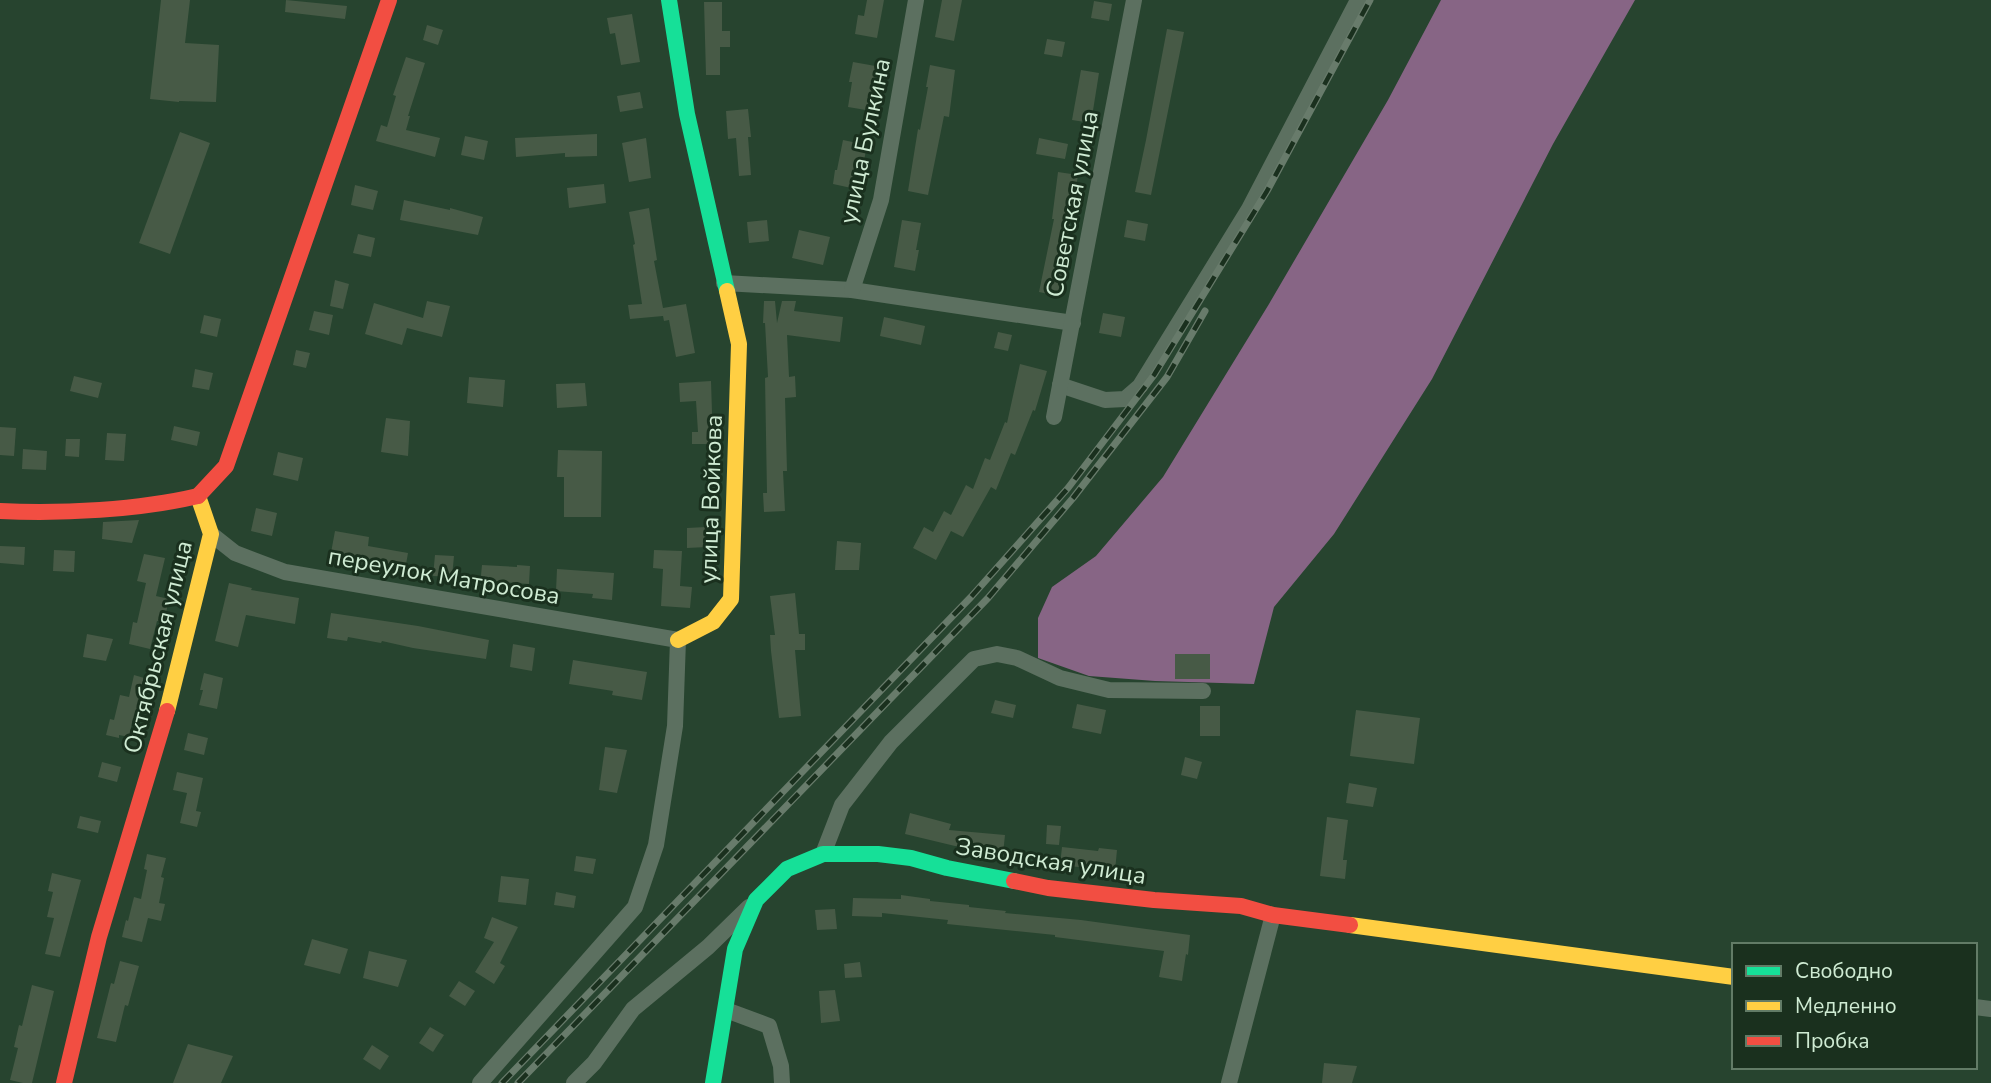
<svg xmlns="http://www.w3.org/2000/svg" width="1991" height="1083" font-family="'Nunito Sans',sans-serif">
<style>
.forest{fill:#876585}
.building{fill:#475a46}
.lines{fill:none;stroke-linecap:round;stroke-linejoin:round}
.street{stroke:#5c7060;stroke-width:16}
.fast{stroke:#16e098;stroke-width:16}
.slow{stroke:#ffcf43;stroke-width:16}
.jam{stroke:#f24e42;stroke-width:16}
.rail-casing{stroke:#687b6b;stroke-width:7}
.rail{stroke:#1a301e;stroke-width:4.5;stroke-dasharray:13;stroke-linecap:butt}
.labels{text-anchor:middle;stroke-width:6;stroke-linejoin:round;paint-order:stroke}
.street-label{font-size:24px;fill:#cfebd3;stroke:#1a301e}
</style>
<rect width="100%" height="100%" fill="#27442f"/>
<path class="forest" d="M1441,0H1635L1553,144L1432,379L1334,534L1274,607L1254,684L1155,681L1089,676L1038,658V618L1052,587L1096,556L1163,477L1269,304L1388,100Z"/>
<g class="building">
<path d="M161,0H190L185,43L219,45L216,102L179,101V102L150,99Z"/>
<path d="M286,0L347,6L345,19L285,12Z"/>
<path d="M867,0H884L877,38L855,34L858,15L864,16Z"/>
<path d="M942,0H962L954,41L935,37Z"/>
<path d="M1094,1L1112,4L1109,21L1091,18Z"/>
<path d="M704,2H722V31H730V47H720V75H706Z"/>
<path d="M632,14L640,62L621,65L615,33L610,34L607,18Z"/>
<path d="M427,25L443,30L438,45L423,40Z"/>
<path d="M1167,29L1184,32L1151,195L1135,192L1146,140Z"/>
<path d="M1047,39L1065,42L1062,57L1044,54Z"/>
<path d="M406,57L425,63L408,116H410L406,130L440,138L435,157L376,141L381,125L387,127L396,96L393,95Z"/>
<path d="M853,62L881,67L872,111L848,107L852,82H849Z"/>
<path d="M930,65L955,70L949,117L944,116L928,195L908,191L918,129L920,130L928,87H926Z"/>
<path d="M1081,70L1099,73L1091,123L1072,120Z"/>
<path d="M640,92L643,108L620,112L617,96Z"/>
<path d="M748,109L751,137H748L751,175L739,176L736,138L728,139L726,111Z"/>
<path d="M180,132L210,143L170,254L139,243Z"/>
<path d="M597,134V156L565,157V153L516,157L515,138Z"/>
<path d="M465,136L488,141L484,160L461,155Z"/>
<path d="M646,138L651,178L629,182L622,143Z"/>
<path d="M1039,138L1068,144L1065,159L1036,154Z"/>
<path d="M843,140L867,145L863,166L860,165L856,189L833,184L835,170H837Z"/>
<path d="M1058,172L1078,175L1067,242H1069L1058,296L1039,292L1054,219H1052Z"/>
<path d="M604,184L606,203L569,208L567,188Z"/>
<path d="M355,185L378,191L373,210L351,205Z"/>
<path d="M404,200L450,210V208L483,217L478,235L400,220Z"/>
<path d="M649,208L657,260L654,261L663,308L686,304L695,353L676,357L669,320L664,321L663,316L630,319L628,305L642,304L633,245L635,244L629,212Z"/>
<path d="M767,220L769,241L749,243L747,222Z"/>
<path d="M902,220L921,223L916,250H919L915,271L894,267Z"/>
<path d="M1127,220L1148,224L1145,241L1124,237Z"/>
<path d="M799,230L830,237L823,265L792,258Z"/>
<path d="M358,234L375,238L371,257L353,253Z"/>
<path d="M335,280L349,284L343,309L330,306Z"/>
<path d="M427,301L450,306L442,337L407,328L402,345L365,334L374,303L423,318Z"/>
<path d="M764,301H775L777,323L782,301H796L794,311L843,317L840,342L787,335L789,377L795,376L796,397L785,398L787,471H783L785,511L764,512L763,493H767L765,378L768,377L765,323H763Z"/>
<path d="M314,311L333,315L329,335L309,330Z"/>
<path d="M1103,313L1125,317L1121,337L1099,333Z"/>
<path d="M204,315L221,319L217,337L200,333Z"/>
<path d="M884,317L925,326L921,345L880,336Z"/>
<path d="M998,332L1012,335L1008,351L994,348Z"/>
<path d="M296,350L310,353L306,368L293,365Z"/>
<path d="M1020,364L1047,371L1035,411L1033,410L1015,455L1011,453L996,490L991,487L963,537L951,531L936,560L913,548L924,527L933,532L944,511L951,515L966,485L973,489L985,458L990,460L1005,422L1007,423Z"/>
<path d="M195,369L213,373L209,390L192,387Z"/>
<path d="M74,376L102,383L98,398L70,391Z"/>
<path d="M469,377L505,380L503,407L467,403Z"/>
<path d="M711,381L713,444H692V432H698L696,401L680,402L679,383Z"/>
<path d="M585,383L587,406L557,408L556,384Z"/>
<path d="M386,418L410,421L408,456L381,452Z"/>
<path d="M174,426L200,432L197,446L171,440Z"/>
<path d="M0,427L16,428L14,456L0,455Z"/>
<path d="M107,433L126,434L124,461L105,460Z"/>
<path d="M66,439H80L79,457L65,456Z"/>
<path d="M23,449L47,451L46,470L22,469Z"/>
<path d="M558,450L602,451L601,517H564V477H557Z"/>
<path d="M278,452L303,458L298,481L273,475Z"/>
<path d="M256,508L277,513L272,536L251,531Z"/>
<path d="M139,520L132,543L102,539L103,522Z"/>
<path d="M706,527L707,547L687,548V528Z"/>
<path d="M335,531L369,537L368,546L408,553L405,570L330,558Z"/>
<path d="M837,541L861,543L859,570H835Z"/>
<path d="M0,546L25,547L24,565L0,563Z"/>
<path d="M54,550L75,551L74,572L53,571Z"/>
<path d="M654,550L682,551L680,586L692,587L690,608L661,606L663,569L653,568Z"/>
<path d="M144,554L165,558L156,596L169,599L164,622L157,621L150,649L129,644L133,622L137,623L146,583L137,581Z"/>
<path d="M435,555L454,556L452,577L433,576Z"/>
<path d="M482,565L517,567V565L530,566L529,584L499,582V586L480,585Z"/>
<path d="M557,569L614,573L612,600L592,598L593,594L556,591Z"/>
<path d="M229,583L252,588L251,590L299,598L295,624L246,615L238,647L215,641Z"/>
<path d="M795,593L799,634H805V650H795L801,716L779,718L771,651L770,635H775L770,596Z"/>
<path d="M331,613L418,626L489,640L486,659L413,648L382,641L381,643L348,637L347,641L327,638Z"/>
<path d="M87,634L113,639L106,661L83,657Z"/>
<path d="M513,644L535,648L532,671L510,667Z"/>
<rect x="1175" y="654" width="35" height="25"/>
<path d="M573,660L647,672L642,700L612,695L613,691L569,684Z"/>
<path d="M204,673L223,678L217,709L199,705L203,690H200Z"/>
<path d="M134,675L151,680L148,693L142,692L136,718H133L129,737L119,735V738L106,735L110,719L114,720L120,695L129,697Z"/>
<path d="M995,700L1016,705L1013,718L991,713Z"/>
<path d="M1077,704L1106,710L1101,734L1072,728Z"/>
<rect x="1200" y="706" width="20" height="30"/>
<path d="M1356,710L1420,718L1414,764L1350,756Z"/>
<path d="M188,733L208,738L204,755L184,750Z"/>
<path d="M605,747L627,750L617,793L599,790Z"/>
<path d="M1185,757L1202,762L1197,779L1181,775Z"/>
<path d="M102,762L121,767L117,782L98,777Z"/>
<path d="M177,772L203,778L196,811L201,812L197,827L180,823L187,793L173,790Z"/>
<path d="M1349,783L1377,788L1373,807L1346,803Z"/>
<path d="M910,813L951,824L949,830L1005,835L1003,854L986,853V850L955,846L905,834Z"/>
<path d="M80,816L101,821L98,833L77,828Z"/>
<path d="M1327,817L1348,820L1343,860H1347L1345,879L1320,876Z"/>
<path d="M1047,825L1061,826L1059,845L1046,844Z"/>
<path d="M1062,847L1098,851L1099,848L1117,850L1115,871L1060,865Z"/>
<path d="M147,854L166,858L161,877L164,878L159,903L165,904L161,921L148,918L142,942L122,937L126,920L128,921L134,897L141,899L147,870L144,869Z"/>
<path d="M576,856L596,859L593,874L574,871Z"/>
<path d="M52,873L81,880L60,957L45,954L54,918L47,917L53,892L48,891Z"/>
<path d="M501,876L529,879L526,905L498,902Z"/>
<path d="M556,892L576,896L574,908L554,905Z"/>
<path d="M901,895L930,899V901L969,905V907L1006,911L1005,913L1081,920L1190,935L1188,955L1186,954L1182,981L1159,977L1164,951L1055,937V935L947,924L948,920L882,913V917L852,916L853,898L901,899Z"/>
<path d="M835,909L837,929L817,930L815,910Z"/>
<path d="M492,917L518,927L500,963L505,966L494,984L475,972L494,942L484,938Z"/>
<path d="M312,939L348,949L340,974L304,965Z"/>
<path d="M369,951L407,960L398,987L363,978Z"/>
<path d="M120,961L139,966L128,1006L125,1005L116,1042L97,1038L111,983L114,984Z"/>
<path d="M860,962L862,977L845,978L844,964Z"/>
<path d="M459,981L475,991L465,1006L449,996Z"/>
<path d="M32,985L54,991L32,1083H23L10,1080L18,1048L14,1047L19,1025L22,1026Z"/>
<path d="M835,990L840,1021L821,1023L819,991Z"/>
<path d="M430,1027L444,1035L433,1052L419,1043Z"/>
<path d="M188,1044L233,1056L221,1083H173Z"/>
<path d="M372,1045L389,1056L380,1070L363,1059Z"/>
<path d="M1324,1063L1357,1066L1352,1083H1322Z"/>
</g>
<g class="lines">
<g class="street">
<path d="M724,283L852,290L1073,323"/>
<path d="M852,290L881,200L916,0"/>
<path d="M1060,385L1105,400L1125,399L1140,386L1249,209L1358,0"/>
<path d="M1054,417L1134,0"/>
<path d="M211,534L235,553L285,572L678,640L675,726L656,845L635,907L480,1083"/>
<path d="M823,854L842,805L891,742L974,659L997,654L1017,658L1060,678L1109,690L1203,691"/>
<path d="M1975,1007L1991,1009"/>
<path d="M726,1010L769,1026L781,1066L782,1083"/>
<path d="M574,1083L594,1063L633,1009L708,947L749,907"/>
<path d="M1229,1083L1273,915"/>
</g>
<g class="fast">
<path d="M669,0L687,114L727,291"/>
<path d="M713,1083L735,949L756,900L787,869L823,854H878L911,858L947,868L1014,881"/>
</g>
<g class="slow">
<path d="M678,640L713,622L731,599L739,344L727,291"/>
<path d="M167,711L211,534L198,496"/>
<path d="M1350,925L1734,977"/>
</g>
<g class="jam">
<path d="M198,496L226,466L389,0"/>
<path d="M0,511C61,514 139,510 198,496"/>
<path d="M1014,881L1048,888L1154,900L1241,906L1273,915L1350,925"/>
<path d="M64,1083L99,937L167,711"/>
</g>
<g class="rail-casing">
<g id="rail">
<path d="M502,1083L971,597L1068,488L1154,375L1267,191L1370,0"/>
<path d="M518,1083L988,598L1073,498L1167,377L1205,311"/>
</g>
</g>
<use href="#rail" class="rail"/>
</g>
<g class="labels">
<g class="street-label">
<text transform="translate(865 141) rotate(-78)" y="8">улица Булкина</text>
<text transform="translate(1072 204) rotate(-79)" y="8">Советская улица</text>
<text transform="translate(711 499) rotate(-88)" y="8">улица Войкова</text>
<text transform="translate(444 576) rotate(10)" y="8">переулок Матросова</text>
<text transform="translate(158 647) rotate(-76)" y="8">Октябрьская улица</text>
<text transform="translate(1051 861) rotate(9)" y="8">Заводская улица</text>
</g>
</g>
<rect x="1732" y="943" width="245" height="126" fill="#1a301e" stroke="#627b66" stroke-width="2"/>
<rect x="1746" y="966" width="35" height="10" fill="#16e098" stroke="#627b66" stroke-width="2"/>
<text x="1795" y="978" font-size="21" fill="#cfebd3">Свободно</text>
<rect x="1746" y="1001" width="35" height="10" fill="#ffcf43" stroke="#627b66" stroke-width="2"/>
<text x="1795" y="1013" font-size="21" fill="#cfebd3">Медленно</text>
<rect x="1746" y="1036" width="35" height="10" fill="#f24e42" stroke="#627b66" stroke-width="2"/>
<text x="1795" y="1048" font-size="21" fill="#cfebd3">Пробка</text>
</svg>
